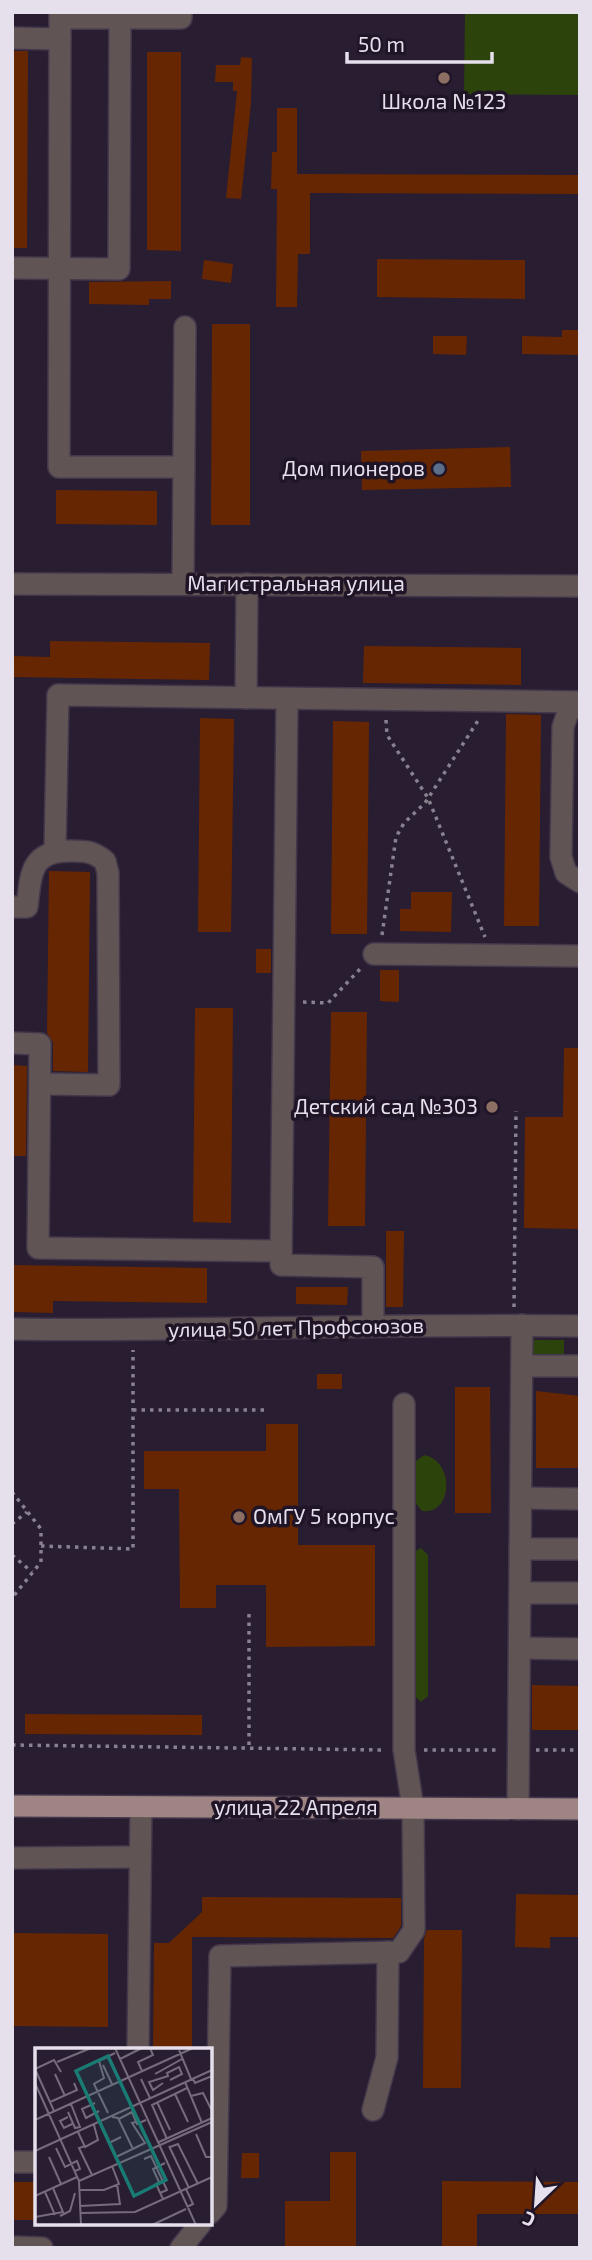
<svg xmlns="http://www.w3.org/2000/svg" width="592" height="2260" font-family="'Exo 2',sans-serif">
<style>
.green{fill:#2c430b}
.building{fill:#672602}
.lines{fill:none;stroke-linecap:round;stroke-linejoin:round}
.minor-casing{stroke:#43384b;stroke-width:24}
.major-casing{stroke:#43384b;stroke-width:24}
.path{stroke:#898090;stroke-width:3.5;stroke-dasharray:3.5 5;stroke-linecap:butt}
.minor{stroke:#615454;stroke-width:21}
.major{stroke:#9f8484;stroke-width:21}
.education-dot{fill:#8d6e63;stroke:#201427;stroke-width:2.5}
.service-dot{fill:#5c6f8a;stroke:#201427;stroke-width:2.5}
.labels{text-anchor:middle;stroke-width:7;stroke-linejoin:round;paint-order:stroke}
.poi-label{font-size:21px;fill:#e6dfec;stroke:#201427;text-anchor:end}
.street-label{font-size:21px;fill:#e6dfec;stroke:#201427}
.inset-road{fill:none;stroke:#756b7c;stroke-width:2}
.view{fill:#1a7b74;fill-opacity:0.15;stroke:#1a7b74;stroke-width:3.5}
.inset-edge{fill:none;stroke:#e6dfec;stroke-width:3.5}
</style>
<rect width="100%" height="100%" fill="#291d31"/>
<g class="green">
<path d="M465,12H580V95L464,94Z"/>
<path d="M532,1340H564V1356L532,1357Z"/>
<path d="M424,1455C455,1461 453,1515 422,1511L412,1499V1464Z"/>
<path d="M421,1548L428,1555V1696L421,1702L414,1695V1552Z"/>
</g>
<g class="building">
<path d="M12,51H28L27,248H12Z"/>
<path d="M147,52H181V251L147,250Z"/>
<path d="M241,57L252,58L251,103L241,199L226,198L237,91H233V82H215L216,65H240Z"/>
<path d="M277,108H297V174L580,175V194L310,193V254H298L297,307H276L277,189H271L272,152H277Z"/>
<path d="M377,259L525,260V299L377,297Z"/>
<path d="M204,260L233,264L231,283L202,279Z"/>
<path d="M171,281V299H149V305L89,304V282Z"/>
<path d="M212,324H250V525H211Z"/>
<path d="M562,330H580V355L522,354V336L562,337Z"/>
<path d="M433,336H467L466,355L433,354Z"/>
<path d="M510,447L511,487L362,490L361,451Z"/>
<path d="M56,490L157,491V525L56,524Z"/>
<path d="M50,641L210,643L209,680L12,677V656L50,657Z"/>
<path d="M364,646L521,648V685L363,683Z"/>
<path d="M506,714L541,715L539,926H504Z"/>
<path d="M200,718L234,719L231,932H198Z"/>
<path d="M333,721L369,722L367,934H331Z"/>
<path d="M49,871L90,872L88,1072L53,1071V1043L47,1033Z"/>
<path d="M411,892H452L451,932L400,931V909H411Z"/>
<rect x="256" y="949" width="15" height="24"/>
<path d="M380,970H399V1002L380,1001Z"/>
<path d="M195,1008H233L231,1223L193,1222Z"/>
<path d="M331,1012H367L365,1226H328Z"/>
<path d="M564,1048H580V1229L524,1228L525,1117H563Z"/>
<path d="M12,1065L27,1066L26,1156H12Z"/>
<path d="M386,1231H404L403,1307H386Z"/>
<path d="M12,1265L207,1268V1303L53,1301V1313L12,1312Z"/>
<path d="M296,1287H348L347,1305L296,1304Z"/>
<rect x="317" y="1374" width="25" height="15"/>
<path d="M455,1387H490L491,1513H455Z"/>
<path d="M536,1391L580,1396L579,1468H536Z"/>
<path d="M266,1424H298V1545H375V1646L266,1647V1585H216V1608H180L179,1489H144V1451H266Z"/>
<path d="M532,1685L580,1686V1730H532Z"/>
<path d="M25,1714L202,1715V1735L25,1734Z"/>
<path d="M516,1894L580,1895V1937H550V1948L515,1947Z"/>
<path d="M202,1897L401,1898V1926L393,1938L192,1937V2050H153L154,1943H169L202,1912Z"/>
<path d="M427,1930H462L461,2088H423L424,1939Z"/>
<path d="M12,1933L108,1934V2027L12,2026Z"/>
<path d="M330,2152H356V2248H285V2201H330Z"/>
<path d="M242,2153H259V2178H241Z"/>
<path d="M442,2181L580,2182V2214H477V2248H442Z"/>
<rect x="12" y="2182" width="25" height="38"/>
</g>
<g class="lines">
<g class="minor-casing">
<g id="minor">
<path d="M60,12L59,467H181"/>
<path d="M60,18H181V12"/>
<path d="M12,38L60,39"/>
<path d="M12,268L119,269L120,18"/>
<path d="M12,584L580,586"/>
<path d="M183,584L185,327"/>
<path d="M246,698L247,584"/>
<path d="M287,699L281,1265L373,1267V1326"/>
<path d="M580,703L568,712L563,727L561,857L566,873L580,882"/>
<path d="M55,851L58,695L580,702"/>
<path d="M12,907H27C31,874 30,851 70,851C86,851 92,851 105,861L108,873L109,1085L40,1084"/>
<path d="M374,954L580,956"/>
<path d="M12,1043L40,1044L38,1248L281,1251"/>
<path d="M12,1329C201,1332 391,1323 580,1326"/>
<path d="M522,1366H580"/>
<path d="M521,1498L580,1499"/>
<path d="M520,1549H580"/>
<path d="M520,1593H580"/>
<path d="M520,1648L580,1649"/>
<path d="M518,1809L522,1325"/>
<path d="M12,1858L140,1857"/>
<path d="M138,2050L141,1807"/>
<path d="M373,2110L387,2057L388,1952"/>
<path d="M12,2162H37"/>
<path d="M210,2213L216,2206L220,1956L399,1952L414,1930L413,1808L404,1750V1404"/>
<path d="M12,2247L42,2248"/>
<path d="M181,2248L201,2223"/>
</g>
</g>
<g class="major-casing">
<path id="major" d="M12,1806L580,1809"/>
</g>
<g class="path">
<path d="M386,720L387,735L428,798L485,937"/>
<path d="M382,935L396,837L404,823L425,803L479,719"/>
<path d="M303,1002L328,1003L361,968"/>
<path d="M514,1307L516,1111"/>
<path d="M133,1410H269"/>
<path d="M12,1492L41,1529V1562L12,1598"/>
<path d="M12,1524L27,1512"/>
<path d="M41,1546L133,1549V1350"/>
<path d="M12,1555L32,1572"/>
<path d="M249,1614V1745"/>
<path d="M12,1745L385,1750"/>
<path d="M424,1750H500"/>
<path d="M536,1750H580"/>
</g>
<use href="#minor" class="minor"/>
<use href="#major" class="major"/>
</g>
<g class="education-dot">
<circle cx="444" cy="78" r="7"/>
<circle cx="492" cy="1107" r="7"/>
<circle cx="239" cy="1517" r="7"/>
</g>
<circle class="service-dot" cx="439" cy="469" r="7"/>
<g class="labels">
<g class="poi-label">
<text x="444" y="109" text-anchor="middle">Школа №123</text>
<text x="425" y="476">Дом пионеров</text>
<text x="478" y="1114">Детский сад №303</text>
<text x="253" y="1524" text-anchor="start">ОмГУ 5 корпус</text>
</g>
<g class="street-label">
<text x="296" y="591">Магистральная улица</text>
<text transform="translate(296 1328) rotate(-1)" y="7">улица 50 лет Профсоюзов</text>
<text x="296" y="1815">улица 22 Апреля</text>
</g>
</g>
<g transform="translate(35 2048)">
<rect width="177" height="177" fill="#291d31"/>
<path class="inset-road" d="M80,0L161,177M144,2L156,31M85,11L107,0M22,14L56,0M68,17L77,36M0,21L15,54M0,21L19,12L26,24M107,23L103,14L118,7L115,0M20,26L30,48M120,26L147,11M106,31L115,50M158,31L160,35L177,28M150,34L167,75M0,35L44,133L46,177M128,35L118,42L114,34L133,28L132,25L144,19L147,26L135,32M140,46L153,74M156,48L168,45L177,63M122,54L135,82M60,55L47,61L51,70L64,63M19,63L15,54L42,42L39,35M33,64L40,80L45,79L36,56M73,65L59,36L69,30L64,13L80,5M33,69L25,73L29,80L37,76M77,69L83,70L98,101M84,71L97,64L102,76L111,72M0,72L158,0M43,84L50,99L63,92L59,77M161,86L171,109H177M132,91L117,57L152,40M124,94L177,70M50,98L44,100L57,127M134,98L154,140M135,99L143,96L163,136M21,100L30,119L42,113L45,121L40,123M0,103L177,22M14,109L26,136M81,109L110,95L97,75L101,74M81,109L74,95L86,89M109,111L116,108L132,142L125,145M44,133L177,74M127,133L121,136L128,151M124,134L118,121L130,115M151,141L158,156L152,159M45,142H69L84,136L77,118M10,144L20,167M0,148L42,129M45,158L85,156L82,136M46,165L100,164L177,129M25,168L35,163L40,145M0,169L28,164L18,140M117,177L151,161"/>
<path class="view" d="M73,8L131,132L99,148L41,23Z"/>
<rect width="177" height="177" class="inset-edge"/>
</g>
<rect width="592" height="2260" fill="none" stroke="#e6dfec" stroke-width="28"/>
<g transform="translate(536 2204) rotate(205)" stroke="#201427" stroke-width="5" paint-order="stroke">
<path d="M0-5L12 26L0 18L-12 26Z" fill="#e6dfec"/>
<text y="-10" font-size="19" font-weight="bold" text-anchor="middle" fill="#e6dfec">С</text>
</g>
<path d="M347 52v10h145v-10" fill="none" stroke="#e6dfec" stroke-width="3.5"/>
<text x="358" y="52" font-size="21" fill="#e6dfec" stroke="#201427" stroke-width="5" paint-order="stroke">50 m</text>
</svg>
